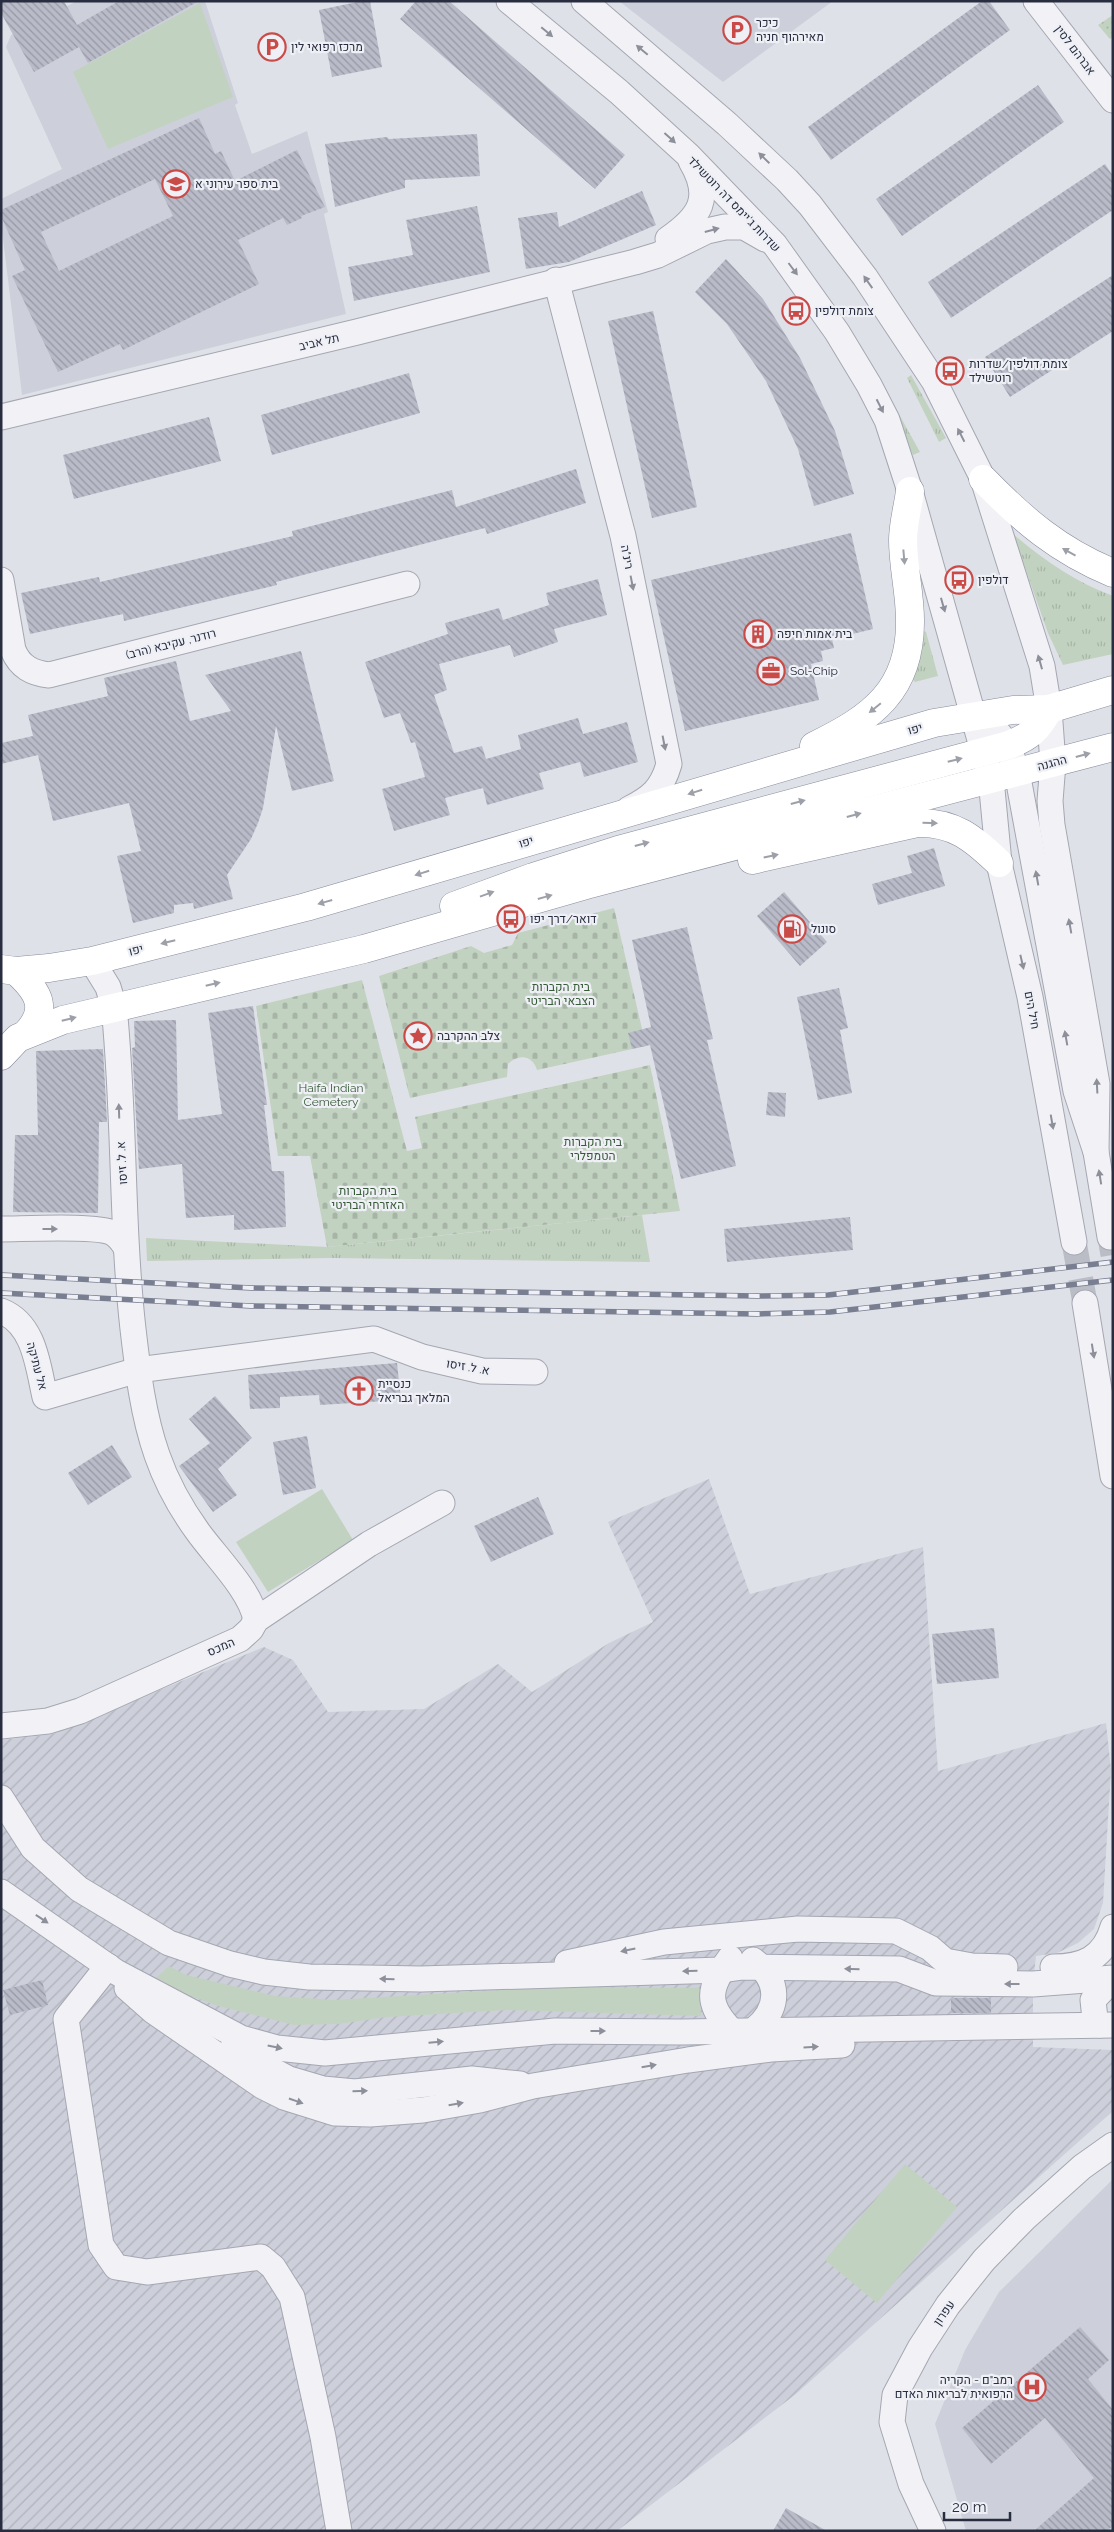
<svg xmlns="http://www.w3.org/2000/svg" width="1114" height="2532" font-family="Raleway,Heebo,sans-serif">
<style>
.built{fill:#cdd0da}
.industrial{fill:url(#industrial-furrows)}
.grass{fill:url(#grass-tufts)}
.cemetery{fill:url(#cemetery-stones)}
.park{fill:url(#park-dots)}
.garden{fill:#c2d2c0}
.building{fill:url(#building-back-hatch);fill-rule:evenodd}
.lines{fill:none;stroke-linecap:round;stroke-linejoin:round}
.minor-tunnel{stroke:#babdc6;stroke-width:25;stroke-dasharray:25 12;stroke-linecap:butt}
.minor-casing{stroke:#a4a7b2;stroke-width:27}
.highway-casing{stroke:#878c9e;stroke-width:29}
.minor{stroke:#f2f2f6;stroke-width:25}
.highway{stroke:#fff;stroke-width:28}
.rail-casing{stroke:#797e91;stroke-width:5.5}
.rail{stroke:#eef0f6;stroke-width:4;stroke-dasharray:11;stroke-linecap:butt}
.oneway{fill:#8d909a}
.oneway2{fill:#9ea0a9}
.labels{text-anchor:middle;stroke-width:4.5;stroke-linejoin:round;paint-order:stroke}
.poi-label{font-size:12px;fill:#282d3f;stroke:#eef0f6;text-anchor:start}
.street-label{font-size:12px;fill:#282d3f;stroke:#eef0f6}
.park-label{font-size:12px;fill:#375a36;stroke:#eef0f6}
</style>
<defs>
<pattern id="industrial-furrows" width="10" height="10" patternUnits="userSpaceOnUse" patternTransform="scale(1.25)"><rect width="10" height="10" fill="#cdd0da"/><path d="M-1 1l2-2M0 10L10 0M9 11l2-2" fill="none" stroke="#b0b3bc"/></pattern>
<pattern id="grass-tufts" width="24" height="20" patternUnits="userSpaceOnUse" patternTransform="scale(1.25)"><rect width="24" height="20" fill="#c2d2c0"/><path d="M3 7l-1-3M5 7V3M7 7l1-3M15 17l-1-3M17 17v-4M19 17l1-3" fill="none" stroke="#a7b5a6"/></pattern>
<pattern id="cemetery-stones" width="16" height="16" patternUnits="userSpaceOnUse" patternTransform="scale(1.25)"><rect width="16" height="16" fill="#c2d2c0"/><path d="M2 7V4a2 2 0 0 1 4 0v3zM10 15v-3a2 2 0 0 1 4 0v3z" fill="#a7b5a6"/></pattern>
<pattern id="park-dots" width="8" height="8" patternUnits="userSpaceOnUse" patternTransform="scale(1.25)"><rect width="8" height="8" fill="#c2d2c0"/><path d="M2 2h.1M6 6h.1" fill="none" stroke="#a7b5a6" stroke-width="1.8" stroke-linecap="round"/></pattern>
<pattern id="building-back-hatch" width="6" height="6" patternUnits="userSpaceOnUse" patternTransform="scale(1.25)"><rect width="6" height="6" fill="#b9bcc8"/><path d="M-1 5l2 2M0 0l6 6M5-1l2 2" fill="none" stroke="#9699a4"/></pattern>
</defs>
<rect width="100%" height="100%" fill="#dfe1e8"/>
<g class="built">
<path d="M77,1H205L238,103L235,105L252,154L307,131L328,212L324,214L346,314L22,395L1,222V199L62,169L6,47L11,35Z"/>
<path d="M619,1H833L723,82Z"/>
<path d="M1113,2179V2531H966L935,2424L965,2350L999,2292Z"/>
</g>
<path class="industrial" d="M709,1479L750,1594L923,1547L938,1771L1106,1723L1111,1770L1103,1903L1094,1929L1078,1943L1057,1953L1036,1956L1033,1984V2047L1113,2050V2111L796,2394L617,2531H1V1740L53,1734L264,1647L293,1660L328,1712L424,1709L498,1664L532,1692L609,1643L653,1622L608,1522Z"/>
<g class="grass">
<path d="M911,375L946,438L939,442L907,378Z"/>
<path d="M885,389L920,452L913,455L881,391Z"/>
<path d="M1013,534C1044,560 1075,582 1113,596V654L1063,665L1048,633Z"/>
<path d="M920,629L926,632L938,676L915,682L911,678Z"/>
<path d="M642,1215L650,1262L332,1258L147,1261L146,1238L327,1247Z"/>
</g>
<g class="cemetery">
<path d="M614,908L646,1046L537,1070C533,1056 519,1053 508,1064L507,1077L410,1098L379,976L471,946L484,953L512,945L518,933Z"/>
<path d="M362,980L407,1151L422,1148L415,1117L650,1065L680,1211L327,1247L310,1156H278L256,1006Z"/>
</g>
<path class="park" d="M1113,15V37L1110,39L1098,25Z"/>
<g class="garden">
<path d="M200,3L233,97L108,149L73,72Z"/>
<path d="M322,1489L353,1540L268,1592L236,1542Z"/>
<path d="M169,1966L186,1975L275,1996L334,2000L551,1987L699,1988L701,2016L507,2010L387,2017L338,2024L294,2025L215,2005L177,1991L155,1979Z"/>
<path d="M905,2164L957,2207L877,2303L825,2260Z"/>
</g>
<g class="building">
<path d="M1,1H64L77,25L119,1H199L88,63L79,47L34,72L1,13Z"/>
<path d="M362,1H370L382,67L332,77L319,10Z"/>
<path d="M416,1H449L625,155L595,189L400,19Z"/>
<path d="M982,1H989L1010,30L831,160L808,127Z"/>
<path d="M1038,85L1064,122L902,236L876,199Z"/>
<path d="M199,118L215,154L221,151L235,181L297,150L325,207L301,216L302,218L287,225L283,218L238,240L259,284L123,350L120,344L58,372L12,276L25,270L1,216V210ZM155,179L173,216L59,271L41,232Z"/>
<path d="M477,134L480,176L405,180V188L335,207L325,144L387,137L389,139Z"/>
<path d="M1105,164L1113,176V210L951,318L928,282Z"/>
<path d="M642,191L656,225L569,262L526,269L518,218L557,212L559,227Z"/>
<path d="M477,206L490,272L354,301L348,267L413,255L406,220Z"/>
<path d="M726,259L763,299L800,358L835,431L854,494L814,506L798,449L766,381L727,324L695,292Z"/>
<path d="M1113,275V331L1010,397L985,357Z"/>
<path d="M653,311L697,507L652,518L608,321Z"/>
<path d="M409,373L420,413L272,455L261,415Z"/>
<path d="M209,417L221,461L74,499L63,455Z"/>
<path d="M576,469L586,503L487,534L485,528L276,582L277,585L124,621L123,614L30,634L21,593L99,577L100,582L293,536L292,531L452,490L456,507Z"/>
<path d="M851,533L873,629L832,639L834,648L821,651L823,661L811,664L819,700L685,731L651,580Z"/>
<path d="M598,579L607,615L554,629L558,642L514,657L510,645L439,664L447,690L434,695L454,753L482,746L486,759L521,749L518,735L578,718L583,734L627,722L638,762L584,777L580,762L539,773L544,789L487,805L483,788L445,798L450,815L394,831L382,789L425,777L415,742L411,743L400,713L384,718L365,662L448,634L445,623L499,608L503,620L549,605L546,593Z"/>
<path d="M301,651L334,781L292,791L276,726L263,808L258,823L251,839L227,875L233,899L194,909L193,903L174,905V913L133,923L117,856L141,851L129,803L53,821L38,755L1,764V743L33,736L28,715L108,696L104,678L176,661L190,721L231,711L205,675Z"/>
<path d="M934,848L945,886L878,905L872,884L912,873L907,856Z"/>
<path d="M784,892L827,942L800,966L757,916Z"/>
<path d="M687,927L713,1039L707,1040L736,1166L681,1179L650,1045L632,1049L628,1033L651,1027L632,940Z"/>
<path d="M839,988L848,1028L840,1030L852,1093L818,1100L797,997Z"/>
<path d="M253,1006L267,1105H264L272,1171H284L286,1227L234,1230V1215L186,1218L182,1164L139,1169L132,1048L135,1047L134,1021L176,1020L178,1120L222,1114L208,1013Z"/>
<path d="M103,1049L107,1122H99L98,1213L13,1212L15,1135H38L36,1051Z"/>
<path d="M768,1092L786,1093L785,1117L766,1115Z"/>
<path d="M850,1217L853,1250L727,1262L724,1229Z"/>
<path d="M397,1363L401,1400L320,1405L319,1395L280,1397V1408L250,1409L248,1375Z"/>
<path d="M215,1396L252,1438L218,1469L237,1495L213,1512L179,1466L210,1443L189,1419Z"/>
<path d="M307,1436L316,1488L283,1495L273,1442Z"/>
<path d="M112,1445L132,1477L88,1505L68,1473Z"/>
<path d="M538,1497L554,1534L491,1562L474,1526Z"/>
<path d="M994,1628L999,1678L937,1684L932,1634Z"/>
<path d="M42,1980L48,2005L10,2015L3,1990Z"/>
<rect x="951" y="1998" width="40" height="15"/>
<path d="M1080,2327L1109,2360L1088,2379L1113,2410V2526L1106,2531H1034L1094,2478L1045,2418L991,2464L962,2428Z"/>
<path d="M786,2508L827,2531H773Z"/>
</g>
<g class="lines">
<g class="minor-tunnel">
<path d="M1110,1237L1113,1255"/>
<path d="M1074,1242L1085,1303"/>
</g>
<g class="minor-casing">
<g id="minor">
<path d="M509,1L619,92L688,155L775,245L837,332L869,385L887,420L910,491L991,779L999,863L1030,997L1074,1242"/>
<path d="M584,1L727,124L787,180L810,205L865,277L934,381L983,479L1042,666L1049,709L1053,763L1050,801L1052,825L1097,1084L1096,1152"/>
<path d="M1036,1L1113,100"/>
<path d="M668,239C700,217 713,198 691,161"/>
<path d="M556,280L623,536L669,764C662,789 651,798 629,809"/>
<path d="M1,417L357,332L635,262L658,255L707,231L725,227H744L765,239"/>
<path d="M1,580L13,650C20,667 32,673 49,675L407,584"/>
<path d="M975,715C1003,733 1007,740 1017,772L1076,1091L1096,1152L1110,1237"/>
<path d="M92,961L108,987L114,1007C125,1114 121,1222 133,1329C138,1372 143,1415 157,1455C166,1481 182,1510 198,1532C216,1557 251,1591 256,1620"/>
<path d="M1,1229C24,1229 97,1225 113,1233C119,1237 123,1242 126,1248"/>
<path d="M1085,1303L1113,1476"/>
<path d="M1,1311C35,1324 38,1367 45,1397L138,1370L374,1339L422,1357L482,1371L535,1372"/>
<path d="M1,1726L48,1721L80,1711L240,1639L251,1629L256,1620L369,1544L442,1503"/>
<path d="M1,1798L33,1848L79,1889L169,1943L230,1964L264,1972L309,1977L421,1979L722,1970L743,1967L899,1969L936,1983L1033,1984L1113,1978"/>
<path d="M1,1892L116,1972L241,2038L277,2048L325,2053L555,2031L681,2032L1113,2025"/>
<path d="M730,1958C708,1988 705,2004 732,2031"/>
<path d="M753,1960C780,1980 781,2008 754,2030"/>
<path d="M567,1963L664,1942L798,1929L896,1931L930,1948L945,1961L972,1966L1005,1967"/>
<path d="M108,1966L66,2019L101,2245L116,2267L147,2272L261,2257L273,2267L292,2297L323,2437L339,2531"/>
<path d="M1053,1967C1082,1967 1104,1959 1113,1927"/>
<path d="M127,1988L153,2011L262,2086L284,2097L335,2113L370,2114L423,2110L480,2100L533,2086L688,2060L771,2049L842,2045"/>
<path d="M1100,2025L1095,2019L1093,2000L1113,1979"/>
<path d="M232,2049L289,2079L323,2089L355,2092L472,2079L520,2084"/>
<path d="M933,2531L911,2484L892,2422L895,2395L920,2348L948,2305L984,2260L1024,2219L1082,2167L1113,2145"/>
</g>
</g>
<g class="highway-casing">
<g id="highway">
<path d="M983,479C1023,520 1059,551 1113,573"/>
<path d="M814,746C872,718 911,690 910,620C910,593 903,567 903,540C903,524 908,507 910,491"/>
<path d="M752,860L917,823C954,822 973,838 999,863"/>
<path d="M454,906L533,877L618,850L1009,745C1031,736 1037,730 1049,709"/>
<path d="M1,969L16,971L49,968L92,961L306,907L934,723L1013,710L1049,709L1113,690"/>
<path d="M16,971C38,991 50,1009 26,1034"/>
<path d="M1,1056L18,1038L63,1020L364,949L586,885L1113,747"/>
</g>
</g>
<use href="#minor" class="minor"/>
<use href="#highway" class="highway"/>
<g class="rail-casing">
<g id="rail">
<path d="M1,1275L251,1288L757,1296L828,1295L1113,1262"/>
<path d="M1,1293L251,1306L757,1314L830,1312L1113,1280"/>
</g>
</g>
<use href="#rail" class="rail"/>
</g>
<defs><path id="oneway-solid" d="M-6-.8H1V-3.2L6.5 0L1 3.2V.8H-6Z" transform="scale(1.25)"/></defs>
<g class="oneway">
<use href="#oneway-solid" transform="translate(547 32) rotate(40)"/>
<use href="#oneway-solid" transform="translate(642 50) rotate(-140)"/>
<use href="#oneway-solid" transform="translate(670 138) rotate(42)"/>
<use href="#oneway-solid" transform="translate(764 158) rotate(-136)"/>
<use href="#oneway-solid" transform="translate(712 230) rotate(-15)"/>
<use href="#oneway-solid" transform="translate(793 269) rotate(53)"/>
<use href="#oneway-solid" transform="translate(868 282) rotate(-125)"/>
<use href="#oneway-solid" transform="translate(880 406) rotate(63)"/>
<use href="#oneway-solid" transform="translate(961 435) rotate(-117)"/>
<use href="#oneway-solid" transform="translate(632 583) rotate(79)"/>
<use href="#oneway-solid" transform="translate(943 605) rotate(74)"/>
<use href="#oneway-solid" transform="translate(1040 662) rotate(-106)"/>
<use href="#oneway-solid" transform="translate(664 743) rotate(79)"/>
<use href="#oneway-solid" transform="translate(1037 878) rotate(-100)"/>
<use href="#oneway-solid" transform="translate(1070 926) rotate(-100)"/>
<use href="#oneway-solid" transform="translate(1022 962) rotate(77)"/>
<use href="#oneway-solid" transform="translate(1066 1038) rotate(-100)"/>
<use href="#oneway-solid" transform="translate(1097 1086) rotate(-93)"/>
<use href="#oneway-solid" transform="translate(119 1111) rotate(-92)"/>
<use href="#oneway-solid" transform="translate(1052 1122) rotate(80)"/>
<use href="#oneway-solid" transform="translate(1100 1177) rotate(-99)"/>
<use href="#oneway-solid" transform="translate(50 1229)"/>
<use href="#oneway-solid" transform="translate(1093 1351) rotate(81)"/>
<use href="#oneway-solid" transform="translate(42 1919) rotate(34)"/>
<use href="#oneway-solid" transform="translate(628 1950) rotate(168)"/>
<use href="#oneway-solid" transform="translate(852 1969) rotate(-179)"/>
<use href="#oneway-solid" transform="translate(690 1971) rotate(178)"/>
<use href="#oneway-solid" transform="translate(387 1979) rotate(-179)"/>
<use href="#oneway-solid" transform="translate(1012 1984) rotate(-180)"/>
<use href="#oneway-solid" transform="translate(598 2031)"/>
<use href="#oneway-solid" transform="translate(436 2042) rotate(-5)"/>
<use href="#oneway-solid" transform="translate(275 2047) rotate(12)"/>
<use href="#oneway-solid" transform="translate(811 2047) rotate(-4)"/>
<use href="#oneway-solid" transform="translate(649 2066) rotate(-10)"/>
<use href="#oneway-solid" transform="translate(360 2091) rotate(-2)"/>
<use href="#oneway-solid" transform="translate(296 2101) rotate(19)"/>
<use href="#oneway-solid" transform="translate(456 2104) rotate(-10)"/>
</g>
<g class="oneway2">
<use href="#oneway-solid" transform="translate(1069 552) rotate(-151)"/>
<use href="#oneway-solid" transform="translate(904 557) rotate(85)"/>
<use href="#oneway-solid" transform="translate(875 708) rotate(141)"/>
<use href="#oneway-solid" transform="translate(1083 755) rotate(-15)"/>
<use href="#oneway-solid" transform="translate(955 760) rotate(-14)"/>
<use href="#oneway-solid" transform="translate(695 792) rotate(163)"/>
<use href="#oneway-solid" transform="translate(798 802) rotate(-15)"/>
<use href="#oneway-solid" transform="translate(854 815) rotate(-15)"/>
<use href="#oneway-solid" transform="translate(930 823) rotate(1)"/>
<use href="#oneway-solid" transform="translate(642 844) rotate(-15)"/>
<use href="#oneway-solid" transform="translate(771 856) rotate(-12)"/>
<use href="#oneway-solid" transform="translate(422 873) rotate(163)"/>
<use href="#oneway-solid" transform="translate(487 894) rotate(-20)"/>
<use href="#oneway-solid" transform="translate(545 897) rotate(-16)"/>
<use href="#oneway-solid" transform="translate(325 902) rotate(164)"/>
<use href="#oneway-solid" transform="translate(168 942) rotate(166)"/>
<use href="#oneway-solid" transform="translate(213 984) rotate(-13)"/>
<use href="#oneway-solid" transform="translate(69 1019) rotate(-14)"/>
</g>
<defs>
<g id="parking-ring" transform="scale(1.4375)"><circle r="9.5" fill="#eef0f6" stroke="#ca4a47" stroke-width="1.5"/><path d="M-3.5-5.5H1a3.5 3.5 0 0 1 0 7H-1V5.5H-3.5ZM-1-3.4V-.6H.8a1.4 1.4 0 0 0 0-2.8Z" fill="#ca4a47"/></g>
<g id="school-ring" transform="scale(1.4375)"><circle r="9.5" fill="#eef0f6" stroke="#ca4a47" stroke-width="1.5"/><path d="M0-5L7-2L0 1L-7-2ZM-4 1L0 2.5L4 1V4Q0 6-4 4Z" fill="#ca4a47"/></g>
<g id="bus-ring" transform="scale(1.4375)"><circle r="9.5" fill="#eef0f6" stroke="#ca4a47" stroke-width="1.5"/><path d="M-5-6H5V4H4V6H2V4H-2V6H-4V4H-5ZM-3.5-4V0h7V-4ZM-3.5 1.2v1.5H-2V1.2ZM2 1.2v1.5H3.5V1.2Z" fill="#ca4a47"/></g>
<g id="building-ring" transform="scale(1.4375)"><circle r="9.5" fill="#eef0f6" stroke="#ca4a47" stroke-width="1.5"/><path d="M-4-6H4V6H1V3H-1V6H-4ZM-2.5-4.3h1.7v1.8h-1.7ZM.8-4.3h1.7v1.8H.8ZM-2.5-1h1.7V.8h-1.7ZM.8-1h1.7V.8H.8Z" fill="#ca4a47"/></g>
<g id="office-ring" transform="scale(1.4375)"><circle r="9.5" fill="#eef0f6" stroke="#ca4a47" stroke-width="1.5"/><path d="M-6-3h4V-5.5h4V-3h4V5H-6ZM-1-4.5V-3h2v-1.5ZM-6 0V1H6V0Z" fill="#ca4a47"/></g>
<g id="fuel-ring" transform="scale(1.4375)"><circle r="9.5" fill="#eef0f6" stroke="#ca4a47" stroke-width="1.5"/><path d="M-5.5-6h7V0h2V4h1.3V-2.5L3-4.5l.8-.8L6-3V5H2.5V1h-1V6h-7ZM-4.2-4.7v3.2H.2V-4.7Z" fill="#ca4a47"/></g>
<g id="sight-ring" transform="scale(1.4375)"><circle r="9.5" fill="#eef0f6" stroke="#ca4a47" stroke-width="1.5"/><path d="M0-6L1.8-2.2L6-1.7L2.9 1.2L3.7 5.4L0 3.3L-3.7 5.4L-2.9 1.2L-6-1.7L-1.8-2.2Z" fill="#ca4a47"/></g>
<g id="church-ring" transform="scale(1.4375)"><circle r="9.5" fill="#eef0f6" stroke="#ca4a47" stroke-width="1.5"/><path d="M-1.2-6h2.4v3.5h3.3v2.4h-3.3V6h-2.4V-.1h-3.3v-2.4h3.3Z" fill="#ca4a47"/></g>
<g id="hospital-ring" transform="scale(1.4375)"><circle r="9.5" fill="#eef0f6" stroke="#ca4a47" stroke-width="1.5"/><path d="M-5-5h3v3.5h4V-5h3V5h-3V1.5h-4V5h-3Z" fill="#ca4a47"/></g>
</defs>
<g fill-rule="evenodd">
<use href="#parking-ring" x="737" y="30"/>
<use href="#parking-ring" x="272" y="47"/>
<use href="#school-ring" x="176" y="184"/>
<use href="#bus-ring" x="796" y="311"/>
<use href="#bus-ring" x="950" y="371"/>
<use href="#bus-ring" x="959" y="580"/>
<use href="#building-ring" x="758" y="634"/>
<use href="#office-ring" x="771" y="671"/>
<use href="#bus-ring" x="511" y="919"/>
<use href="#fuel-ring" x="792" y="929"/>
<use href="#sight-ring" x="418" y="1036"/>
<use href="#church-ring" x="359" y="1391"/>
<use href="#hospital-ring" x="1032" y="2387"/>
</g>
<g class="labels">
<g class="poi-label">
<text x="756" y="27">כיכר<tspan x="756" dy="14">מאירהוף חניה</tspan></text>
<text x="291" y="51">מרכז רפואי לין</text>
<text x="195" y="188">בית ספר עירוני א</text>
<text x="815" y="315">צומת דולפין</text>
<text x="969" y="368">צומת דולפין/שדרות<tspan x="969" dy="14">רוטשילד</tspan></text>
<text x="978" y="584">דולפין</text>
<text x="777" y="638">בית אמות חיפה</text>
<text x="790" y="675">Sol-Chip</text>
<text x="530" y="923">דואר/דרך יפו</text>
<text x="811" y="933">סונול</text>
<text x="437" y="1040">צלב ההקרבה</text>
<text x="378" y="1388">כנסיית<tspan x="378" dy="14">המלאך גבריאל</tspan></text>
<text x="1013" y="2384" text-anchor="end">רמב"ם - הקריה<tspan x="1013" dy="14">הרפואית לבריאות האדם</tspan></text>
</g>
<g class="street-label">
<text transform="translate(1075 50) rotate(53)" y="4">אברהם לסין</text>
<text transform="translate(734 204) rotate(46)" y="4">שדרות ג'יימס דה רוטשילד</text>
<text transform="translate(319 342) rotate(-13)" y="4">תל אביב</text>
<text transform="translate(627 557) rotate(79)" y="4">רינ"ה</text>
<text transform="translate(171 644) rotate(-14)" y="4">רודנר, עקיבא (הרב)</text>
<text transform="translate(915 729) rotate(-16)" y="4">יפו</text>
<text transform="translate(1052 763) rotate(-15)" y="4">ההגנה</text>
<text transform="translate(526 842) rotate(-17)" y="4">יפו</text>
<text transform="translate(136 950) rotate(-14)" y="4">יפו</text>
<text transform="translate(1032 1010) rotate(79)" y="4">חיל הים</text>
<text transform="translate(122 1163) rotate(-93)" y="4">א. ל. זיסו</text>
<text transform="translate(37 1366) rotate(75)" y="4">אל עתיקה</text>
<text transform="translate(468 1367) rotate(10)" y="4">א. ל. זיסו</text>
<text transform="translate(221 1647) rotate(-24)" y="4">המכס</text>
<text transform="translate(944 2313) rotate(-55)" y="4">עפרון</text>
</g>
<g class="park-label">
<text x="561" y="991">בית הקברות<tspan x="561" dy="14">הצבאי הבריטי</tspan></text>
<text x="331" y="1092">Haifa Indian<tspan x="331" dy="14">Cemetery</tspan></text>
<text x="593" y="1146">בית הקברות<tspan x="593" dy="14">הטמפלרי</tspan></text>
<text x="368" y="1195">בית הקברות<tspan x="368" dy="14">האזרחי הבריטי</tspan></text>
</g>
</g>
<rect width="1114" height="2532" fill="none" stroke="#282d3f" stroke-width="5"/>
<path d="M944 2512v8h66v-8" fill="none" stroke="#282d3f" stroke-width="2.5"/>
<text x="952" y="2512" font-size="15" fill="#282d3f" stroke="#eef0f6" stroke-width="4" paint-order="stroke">20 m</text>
</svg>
